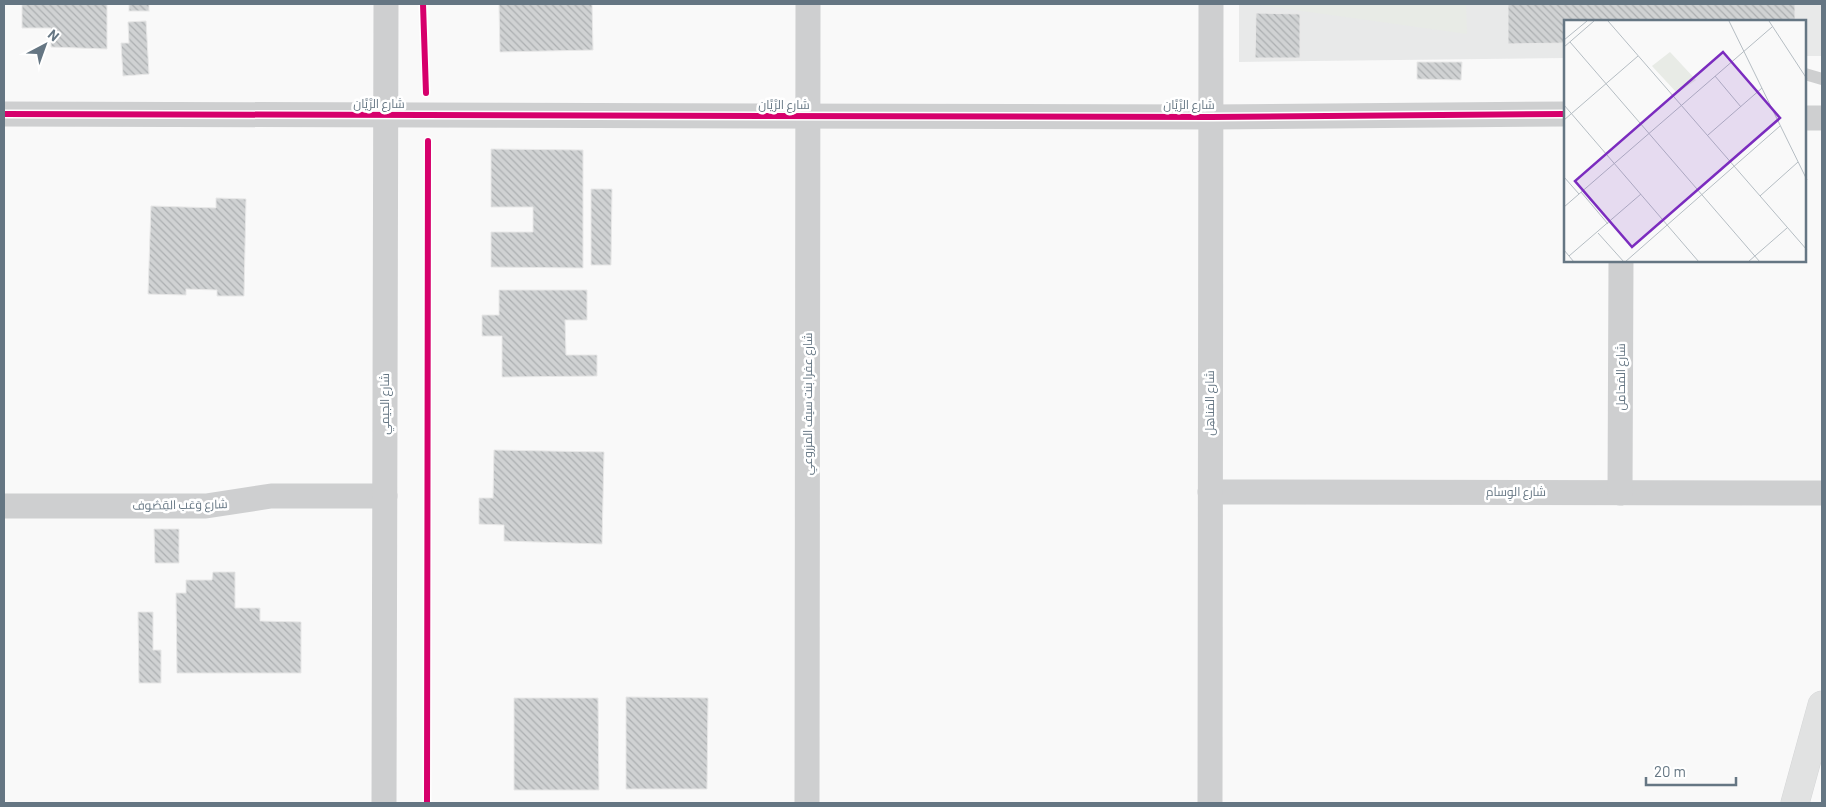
<svg xmlns="http://www.w3.org/2000/svg" width="1826" height="807" font-family="Barlow,Cairo,sans-serif">
<style>
.built{fill:#e8e9e9}
.grass{fill:#e8ebe6}
.building{fill:url(#building-back-hatch);stroke:#e8e8e8}
.lines{fill:none;stroke-linecap:round;stroke-linejoin:round}
.secondary-casing{stroke:#d5d6d7;stroke-width:29}
.lane{stroke:#cecfd0;stroke-width:12}
.street{stroke:#cecfd0;stroke-width:25}
.secondary{stroke:#e1e2e2;stroke-width:28}
.cycleway-casing{stroke:#fff;stroke-width:9}
.cycleway{stroke:#d6006c;stroke-width:6}
.labels{text-anchor:middle;stroke-width:5;stroke-linejoin:round;paint-order:stroke}
.street-label{font-size:12px;fill:#657683;stroke:#fff}
.inset-road{fill:none;stroke:#b5bdc3;stroke-width:1}
.view{fill:#7b2cbf;fill-opacity:0.15;stroke:#7b2cbf;stroke-width:2.5}
.inset-edge{fill:none;stroke:#657683;stroke-width:2.5}
</style>
<defs>
<pattern id="building-back-hatch" width="6" height="6" patternUnits="userSpaceOnUse" patternTransform="scale(1.25)"><rect width="6" height="6" fill="#d0d2d3"/><path d="M-1 5l2 2M0 0l6 6M5-1l2 2" fill="none" stroke="#acafb1"/></pattern>
</defs>
<rect width="100%" height="100%" fill="#f9f9f9"/>
<path class="built" d="M1239,4H1822V56H1805V21H1565V58L1239,62Z"/>
<path class="grass" d="M1252,4H1466L1467,34Z"/>
<g class="building">
<path d="M22,4H107V49L51,47V28H22Z"/>
<rect x="129" y="4" width="20" height="7"/>
<path d="M499,4H592L593,50L500,52Z"/>
<path d="M1508,4H1795V21H1565V43L1508,44Z"/>
<path d="M1256,13L1300,14V58H1255Z"/>
<path d="M146,21L149,74L123,76L121,43H129L128,22Z"/>
<path d="M1417,62H1462L1461,80L1417,79Z"/>
<path d="M491,149L583,150V268L491,267V232H533V207H491Z"/>
<path d="M591,189H612L611,265H591Z"/>
<path d="M216,198L246,199L244,296H217V290L186,289V295L148,294L151,206L216,208Z"/>
<path d="M499,290H587V320H565L566,355H597V376L502,377V336H482V315H499Z"/>
<path d="M494,450L604,452L602,544L504,541V525L479,524V498H493Z"/>
<path d="M154,529H179V563H155Z"/>
<path d="M213,572H235V608H260V621L301,622V673H177L176,593H186V580H212Z"/>
<path d="M138,612H153V650H161V683H139Z"/>
<path d="M626,697L708,698L707,789H626Z"/>
<path d="M514,698H598L599,790H514Z"/>
</g>
<g class="lines">
<g class="secondary-casing">
<path id="secondary" d="M1795,803L1822,705"/>
</g>
<path class="lane" d="M1805,74L1822,79"/>
<g class="street">
<path d="M4,114L1211,117L1565,114"/>
<path d="M1805,118H1822"/>
<path d="M1210,492L1822,493"/>
<path d="M1620,493L1621,261"/>
<path d="M4,506H206L271,496H385"/>
<path d="M384,803L386,4"/>
<path d="M807,803L808,4"/>
<path d="M1210,803L1211,4"/>
</g>
<use href="#secondary" class="secondary"/>
<g class="cycleway-casing">
<g id="cycleway">
<path d="M423,4L426,93"/>
<path d="M4,114L1211,117L1565,114"/>
<path d="M427,803L428,141"/>
</g>
</g>
<use href="#cycleway" class="cycleway"/>
</g>
<g class="labels">
<g class="street-label">
<text x="379" y="108">شارع الرَّيَّان</text>
<text x="784" y="109">شارع الرَّيَّان</text>
<text x="1189" y="109">شارع الرَّيَّان</text>
<text transform="translate(1621 377) rotate(-90)" y="4">شارع المَحامِل</text>
<text transform="translate(1210 403) rotate(-90)" y="4">شارع المَناهِل</text>
<text transform="translate(385 404) rotate(-90)" y="4">شارع الجيمي</text>
<text transform="translate(808 404) rotate(-90)" y="4">شارع عفرا بنت سيف المزروعي</text>
<text x="1516" y="496">شارع الوِسام</text>
<text transform="translate(180 505) rotate(-1)" y="4">شارع وَعَب القِصُوف</text>
</g>
</g>
<g transform="translate(1564 20)">
<rect width="242" height="242" fill="#f9f9f9"/>
<path d="M106,32L132,60L113,73L88,46Z" fill="#e8ebe6"/>
<path class="inset-road" d="M44,1L243,230M165,1L243,160M205,1L243,59M0,20L23,1M6,22L196,242M0,27L30,1M151,56L177,87M0,85L135,242M0,100L74,36M144,115L198,68M0,157L15,174M17,172L44,204M196,176L234,142M0,187L208,7M34,213L60,242M0,230L10,242M5,236L77,174M61,242L216,106M184,242L223,208"/>
<path class="view" d="M159,32L216,98L68,227L11,161Z"/>
<rect width="242" height="242" class="inset-edge"/>
</g>
<rect width="1826" height="807" fill="none" stroke="#657683" stroke-width="10"/>
<g transform="translate(45 45) rotate(41)" stroke="#ffffff" stroke-width="4" paint-order="stroke">
<path d="M0-4L9 19L0 12L-9 19Z" fill="#657683"/>
<text y="-8" font-size="14" font-weight="bold" text-anchor="middle" fill="#657683">N</text>
</g>
<path d="M1646 777v8h90v-8" fill="none" stroke="#657683" stroke-width="2.5"/>
<text x="1654" y="777" font-size="15" fill="#657683" stroke="#ffffff" stroke-width="4" paint-order="stroke">20 m</text>
</svg>
